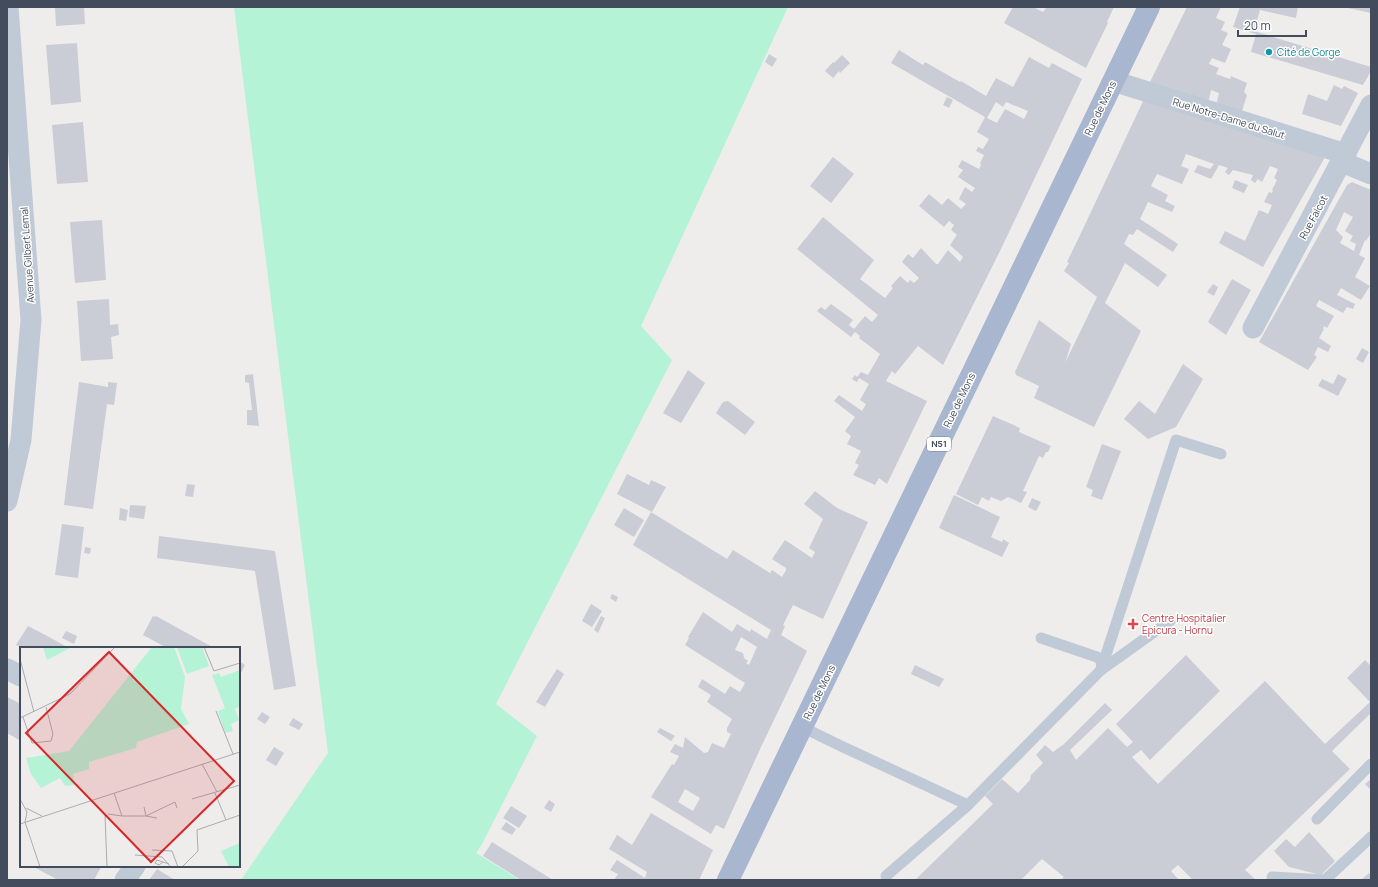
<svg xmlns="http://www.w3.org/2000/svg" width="1378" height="887" font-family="Manrope,sans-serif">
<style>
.green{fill:#b4f3d6}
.building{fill:#cacdd5;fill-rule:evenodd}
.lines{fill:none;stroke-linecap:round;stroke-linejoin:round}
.lane{stroke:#c0c9d6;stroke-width:11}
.street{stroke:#c0c9d6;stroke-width:21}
.primary{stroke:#a8b6cf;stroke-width:22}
.culture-dot{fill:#0f9aa8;stroke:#fff;stroke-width:1.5}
.health-dot{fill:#e0444e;stroke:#fff;stroke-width:1.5}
.labels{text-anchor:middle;stroke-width:3;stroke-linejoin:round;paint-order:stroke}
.shield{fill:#fff;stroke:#7b828d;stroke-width:1}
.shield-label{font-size:9px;font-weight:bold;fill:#424c5c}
.culture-label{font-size:10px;fill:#0d838f;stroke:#fff;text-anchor:start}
.street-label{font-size:10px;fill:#424c5c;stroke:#fff}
.health-label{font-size:10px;fill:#be3a42;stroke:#fff;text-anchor:start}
.inset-road{fill:none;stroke:#aaacb2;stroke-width:1}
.view{fill:#d62828;fill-opacity:0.15;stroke:#d62828;stroke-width:2}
.inset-edge{fill:none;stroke:#424c5c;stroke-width:2}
</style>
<rect width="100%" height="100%" fill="#efecec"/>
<path class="green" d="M234,7H788L641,326L672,360L496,704L537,736L481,846L476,853L520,880H241L328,753Z"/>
<g class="building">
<path d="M55,7H84L85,24L56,26Z"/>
<path d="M1013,7H1033L1043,12L1046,8L1044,7H1114L1107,22L1108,23L1086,68L1004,23Z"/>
<path d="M1187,7H1221L1216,18L1225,22L1221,30L1228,33L1222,45L1231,49L1225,63L1212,58L1209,64L1219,68L1216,74L1230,79L1231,76L1247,83L1244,92L1247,95L1241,114L1216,105L1219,93L1211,90L1208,104L1148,86Z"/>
<path d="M1240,7H1298L1296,18L1260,10L1254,31L1371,67V71L1363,85L1251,52L1256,34L1233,27Z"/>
<path d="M1348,7H1371V13L1348,8Z"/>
<path d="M77,43L81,102L51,105L46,45Z"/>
<path d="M899,50L923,65L925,62L960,82L961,81L986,96L996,78L1013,87L1029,57L1049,68L1052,63L1082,79L1000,251L943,365L918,346L895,374L892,371L886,381L927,401L887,484L879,478L875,485L853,475L859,465L855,463L861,451L847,444L851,436L845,431L855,417L834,401L839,395L862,411L866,404L860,400L869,384L859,378L857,382L852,379L855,375L857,377L861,372L868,375L880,354L859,338L860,336L855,332L851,337L817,311L821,307L825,310L831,304L853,320L849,325L854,329L865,316L872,322L878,315L797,249L823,217L874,260L860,279L885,298L893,288L891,286L900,276L908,283L910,280L914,283L919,278L902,262L908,254L913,258L921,248L936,264H938L948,250L960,262L963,257L950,245L957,235L951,230L954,225L949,221L944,227L919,206L929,194L942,205L948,198L961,209L966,204L959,199L965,187L972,192L975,188L958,177L963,170L958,167L962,160L979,169L981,165L980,163L984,155L976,151L978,147L983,149L989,139L977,132L985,117L891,63ZM996,102L1003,107L1006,102L1028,111L1024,119L1005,109L997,123L987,118Z"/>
<path d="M769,54L777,59L772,67L765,62Z"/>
<path d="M842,55L850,63L840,73L839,71L833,78L825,71L833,62L834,63Z"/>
<path d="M1334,85L1342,89L1344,86L1358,93L1341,126L1302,114L1308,94L1327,101Z"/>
<path d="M947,97L953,100L949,108L943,105Z"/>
<path d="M1145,97L1322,151L1324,159L1263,267L1219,243L1225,231L1245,241L1259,210L1268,214L1272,205L1264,202L1269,192L1272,193L1273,190H1272L1277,180L1274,178L1278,169L1270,166L1262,182L1258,179L1255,183L1251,180L1253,175L1233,170L1229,175L1225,172L1228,168L1219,165L1211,179L1194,172L1198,165L1210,169L1214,164L1186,154L1181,166L1189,169L1182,184L1157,174L1151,186L1168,195L1165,201L1175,206L1172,212L1148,202L1140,219L1178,244L1173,252L1137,229L1133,235L1129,234L1124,244L1167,275L1158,287L1125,263L1105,303L1141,331L1094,427L1034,398L1039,386L1016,375L1015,372L1039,320L1071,344L1065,363L1097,297L1064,271L1069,263L1067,262L1081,233Z"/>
<path d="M83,122L88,182L57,184L52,125Z"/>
<path d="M833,157L854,174L831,203L810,186Z"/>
<path d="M1235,180L1248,185L1244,193L1232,188Z"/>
<path d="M1352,182L1371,190V233L1366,241L1365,240L1359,255L1365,258L1355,277L1370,286L1361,300L1341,288L1337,295L1355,304L1353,309L1347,307L1343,313L1319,300L1316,306L1334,316L1327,328L1324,326L1323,329H1324L1319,338L1331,346L1328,352L1318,347L1314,355L1317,357L1308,370L1259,342L1347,185ZM1344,212L1353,217L1345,231L1353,236L1350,241L1356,244L1354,251L1340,243L1343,237L1336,230Z"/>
<path d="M102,220L106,280L75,283L70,222Z"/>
<path d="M1232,279L1251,290L1226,335L1208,322Z"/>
<path d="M1213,284L1218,287L1214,296L1207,292Z"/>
<path d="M109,299L110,325L118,324L119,335L111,337L113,359L81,361L77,301Z"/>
<path d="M1362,348L1369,352L1363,363L1356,359Z"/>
<path d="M1183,364L1203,379L1176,427L1148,439L1124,419L1139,401L1155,414Z"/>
<path d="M688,370L705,383L681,423L663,413Z"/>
<path d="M253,374L254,383L259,426L247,425V410H252L249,383L245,382V375Z"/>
<path d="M1338,374L1347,379L1338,396L1318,386L1322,379L1333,384Z"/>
<path d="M79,382L108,387V382L117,383L114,405L107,404L93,509L64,505Z"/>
<path d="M728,401L755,422L745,435L716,413L723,402Z"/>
<path d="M993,416L1020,428L1019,432L1051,446L1048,452H1046L1043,458L1039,456L1023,491L1027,492L1021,503L1008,497L1001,501L991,497L989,501L982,497L978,505L956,494Z"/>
<path d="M1102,444L1121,451L1102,500L1091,496L1093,490L1086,487Z"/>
<path d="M627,474L649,485L651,480L666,487L652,512L617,494Z"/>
<path d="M187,484L195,485L193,497L185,496Z"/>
<path d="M815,491L837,508L868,522L823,619L793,605L783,625L785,626L781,635L807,651L761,747L724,829L716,825L711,834L651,797L672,764L674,765L679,756L670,752L675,744L683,748L685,737L704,753L708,752L712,743L724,748L731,734L727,732V728L732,719L707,702L711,695L698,687L702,679L725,694L730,686L740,692L745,683L685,645L689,638L688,637L703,612L732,632L737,624L750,632L751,629L767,639L771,630L633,545L651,512L727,559L733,550L770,573L772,570L782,577L786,570V568L772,559L785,540L812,558L815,552L809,548L823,519L804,504ZM741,637L757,647L749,665L746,663L748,661L744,658L743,653L735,650ZM685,789L700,798L693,811L678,802Z"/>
<path d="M954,495L1000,517L991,537L1002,542L1003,539L1009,543L1002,557L939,528Z"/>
<path d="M1032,498L1041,502L1036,511L1028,507Z"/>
<path d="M130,505L146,506L144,519L129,517Z"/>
<path d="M120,508L128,510L126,521L119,520Z"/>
<path d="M624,508L644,520L634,537L614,525Z"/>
<path d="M62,524L84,527L78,578L55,575Z"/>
<path d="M159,536L275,551L296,686L274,690L255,571L157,558Z"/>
<path d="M85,547L91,548L90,554L84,553Z"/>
<path d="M612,594L618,597L616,602L610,598Z"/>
<path d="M591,604L602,611L592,627L582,621Z"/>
<path d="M153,616L155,617L156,616L214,648H167L143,635Z"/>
<path d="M601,616L605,618L598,633L594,630Z"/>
<path d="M28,626L49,637L69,648H22L16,645Z"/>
<path d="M66,631L77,636L74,644L62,638Z"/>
<path d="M1186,655L1220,691L1150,760L1141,750L1132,757L1158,784L1265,681L1325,744L1370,702L1347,678L1365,660L1371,666V713L1332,751L1350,769L1245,870L1256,880H1193L1178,865L1171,871L1179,880H1061L1064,877L1042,859L1021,880H915L993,804L985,796L1002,779L1018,793L1030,780L1031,775L1043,763L1036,755L1045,745L1053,752L1064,744L1105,703L1112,710L1070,750L1076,760L1108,728L1127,747L1133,742L1116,724Z"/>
<path d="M239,661L245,665L239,677Z"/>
<path d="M915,665L944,679L939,687L911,674Z"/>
<path d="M557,669L564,674L545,707L536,702Z"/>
<path d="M7,697L21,704V741L7,733Z"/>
<path d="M262,712L270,717L265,724L257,719Z"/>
<path d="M293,718L303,724L299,730L289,725Z"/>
<path d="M660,728L675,736L671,741L657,732Z"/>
<path d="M274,747L284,753L276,766L266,760Z"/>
<path d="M1371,779V790L1365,784Z"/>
<path d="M549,800L555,804L551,812L544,808Z"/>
<path d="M511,806L527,816L519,828L503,818Z"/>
<path d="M651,813L713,850L699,880H614L618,874L610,870L617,860L645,878L647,872L609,849L617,835L632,845Z"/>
<path d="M506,822L516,829L512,835L501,829Z"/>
<path d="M1309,832L1335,861L1321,875L1289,867L1274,851L1286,839L1295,847Z"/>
<path d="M492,842L553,880H521L483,856Z"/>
<path d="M32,866H99L101,867L94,880H58Z"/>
<path d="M157,869L175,880H149Z"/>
<path d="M1369,873L1371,875V880H1361Z"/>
</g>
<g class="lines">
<g class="lane">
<path d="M1041,638L1097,657C1102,660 1102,664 1101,670"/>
<path d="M1101,670L1171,620"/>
<path d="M802,727L841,746L968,805L1101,670L1176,440L1221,454"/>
<path d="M1317,819L1371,764"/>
<path d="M886,876L968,805"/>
<path d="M1272,877L1325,880"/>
<path d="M1325,880L1371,837"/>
</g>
<g class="street">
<path d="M1113,81L1346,154"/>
<path d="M1342,162L1371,174"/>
<path d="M1253,328L1371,105"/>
<path d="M7,501L21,440L31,320L8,7"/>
<path d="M7,669L21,676"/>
<path d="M125,880L135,866"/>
</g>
<path class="primary" d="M728,880L1149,7"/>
</g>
<circle class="culture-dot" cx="1269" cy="52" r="4"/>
<path class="health-dot" d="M1131 618h4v4h4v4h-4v4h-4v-4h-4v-4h4z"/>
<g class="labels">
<rect class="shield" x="927" y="437" width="24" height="14" rx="3"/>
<g class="shield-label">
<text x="939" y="447">N51</text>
</g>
<g class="culture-label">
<text x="1277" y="56">Cité de Gorge</text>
</g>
<g class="street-label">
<text transform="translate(1100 108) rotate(-64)" y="4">Rue de Mons</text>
<text transform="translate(1229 118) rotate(17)" y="4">Rue Notre-Dame du Salut</text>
<text transform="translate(1313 217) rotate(-62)" y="4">Rue Falcot</text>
<text transform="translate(27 255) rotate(-94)" y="4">Avenue Gilbert Lemal</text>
<text transform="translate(959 400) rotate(-64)" y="4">Rue de Mons</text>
<text transform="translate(819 692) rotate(-64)" y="4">Rue de Mons</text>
</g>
<g class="health-label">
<text x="1142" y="622">Centre Hospitalier<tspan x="1142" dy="12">Epicura - Hornu</tspan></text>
</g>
</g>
<g transform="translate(20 647)">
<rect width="220" height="220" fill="#efecec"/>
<path d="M23,0H52L27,13ZM132,0H154L165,30L161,62L169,77L117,95L116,101L69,115V122L53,127L55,138L45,139L40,131L21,141L11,127L6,111L49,104ZM157,0H182L189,19L167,27ZM220,23V59L215,62L219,73L211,77L213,84L205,86L198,64L205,61L192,28L199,26L201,30ZM220,196V220H209L201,204Z" fill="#b4f3d6"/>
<path class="inset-road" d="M184,0L194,24L220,16M0,12L14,65M196,64L213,107M3,70L12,96L31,94L33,87L26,60M0,71L50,47L95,0M182,117L197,145M94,146L102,169H126L155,155L157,161M195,146L206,173M0,152L7,165L5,175M172,152L220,138M124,160L126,169L137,171M6,161L22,169M88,167L102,169M85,168L87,220M5,175L20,220M0,177L220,105M132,203L152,204L158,220M115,208L142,210L151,220M143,215L139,218L135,216L137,213L149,217M162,220L178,204L177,183L220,168"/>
<path class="view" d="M89,5L214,134L131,215L6,86Z"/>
<rect width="220" height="220" class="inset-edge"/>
</g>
<rect width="1378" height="887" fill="none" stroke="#424c5c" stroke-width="16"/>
<path d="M1238 30v6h68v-6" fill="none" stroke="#424c5c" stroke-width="2"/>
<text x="1244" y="30" font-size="12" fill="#424c5c" stroke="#ffffff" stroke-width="3" paint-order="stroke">20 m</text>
</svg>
